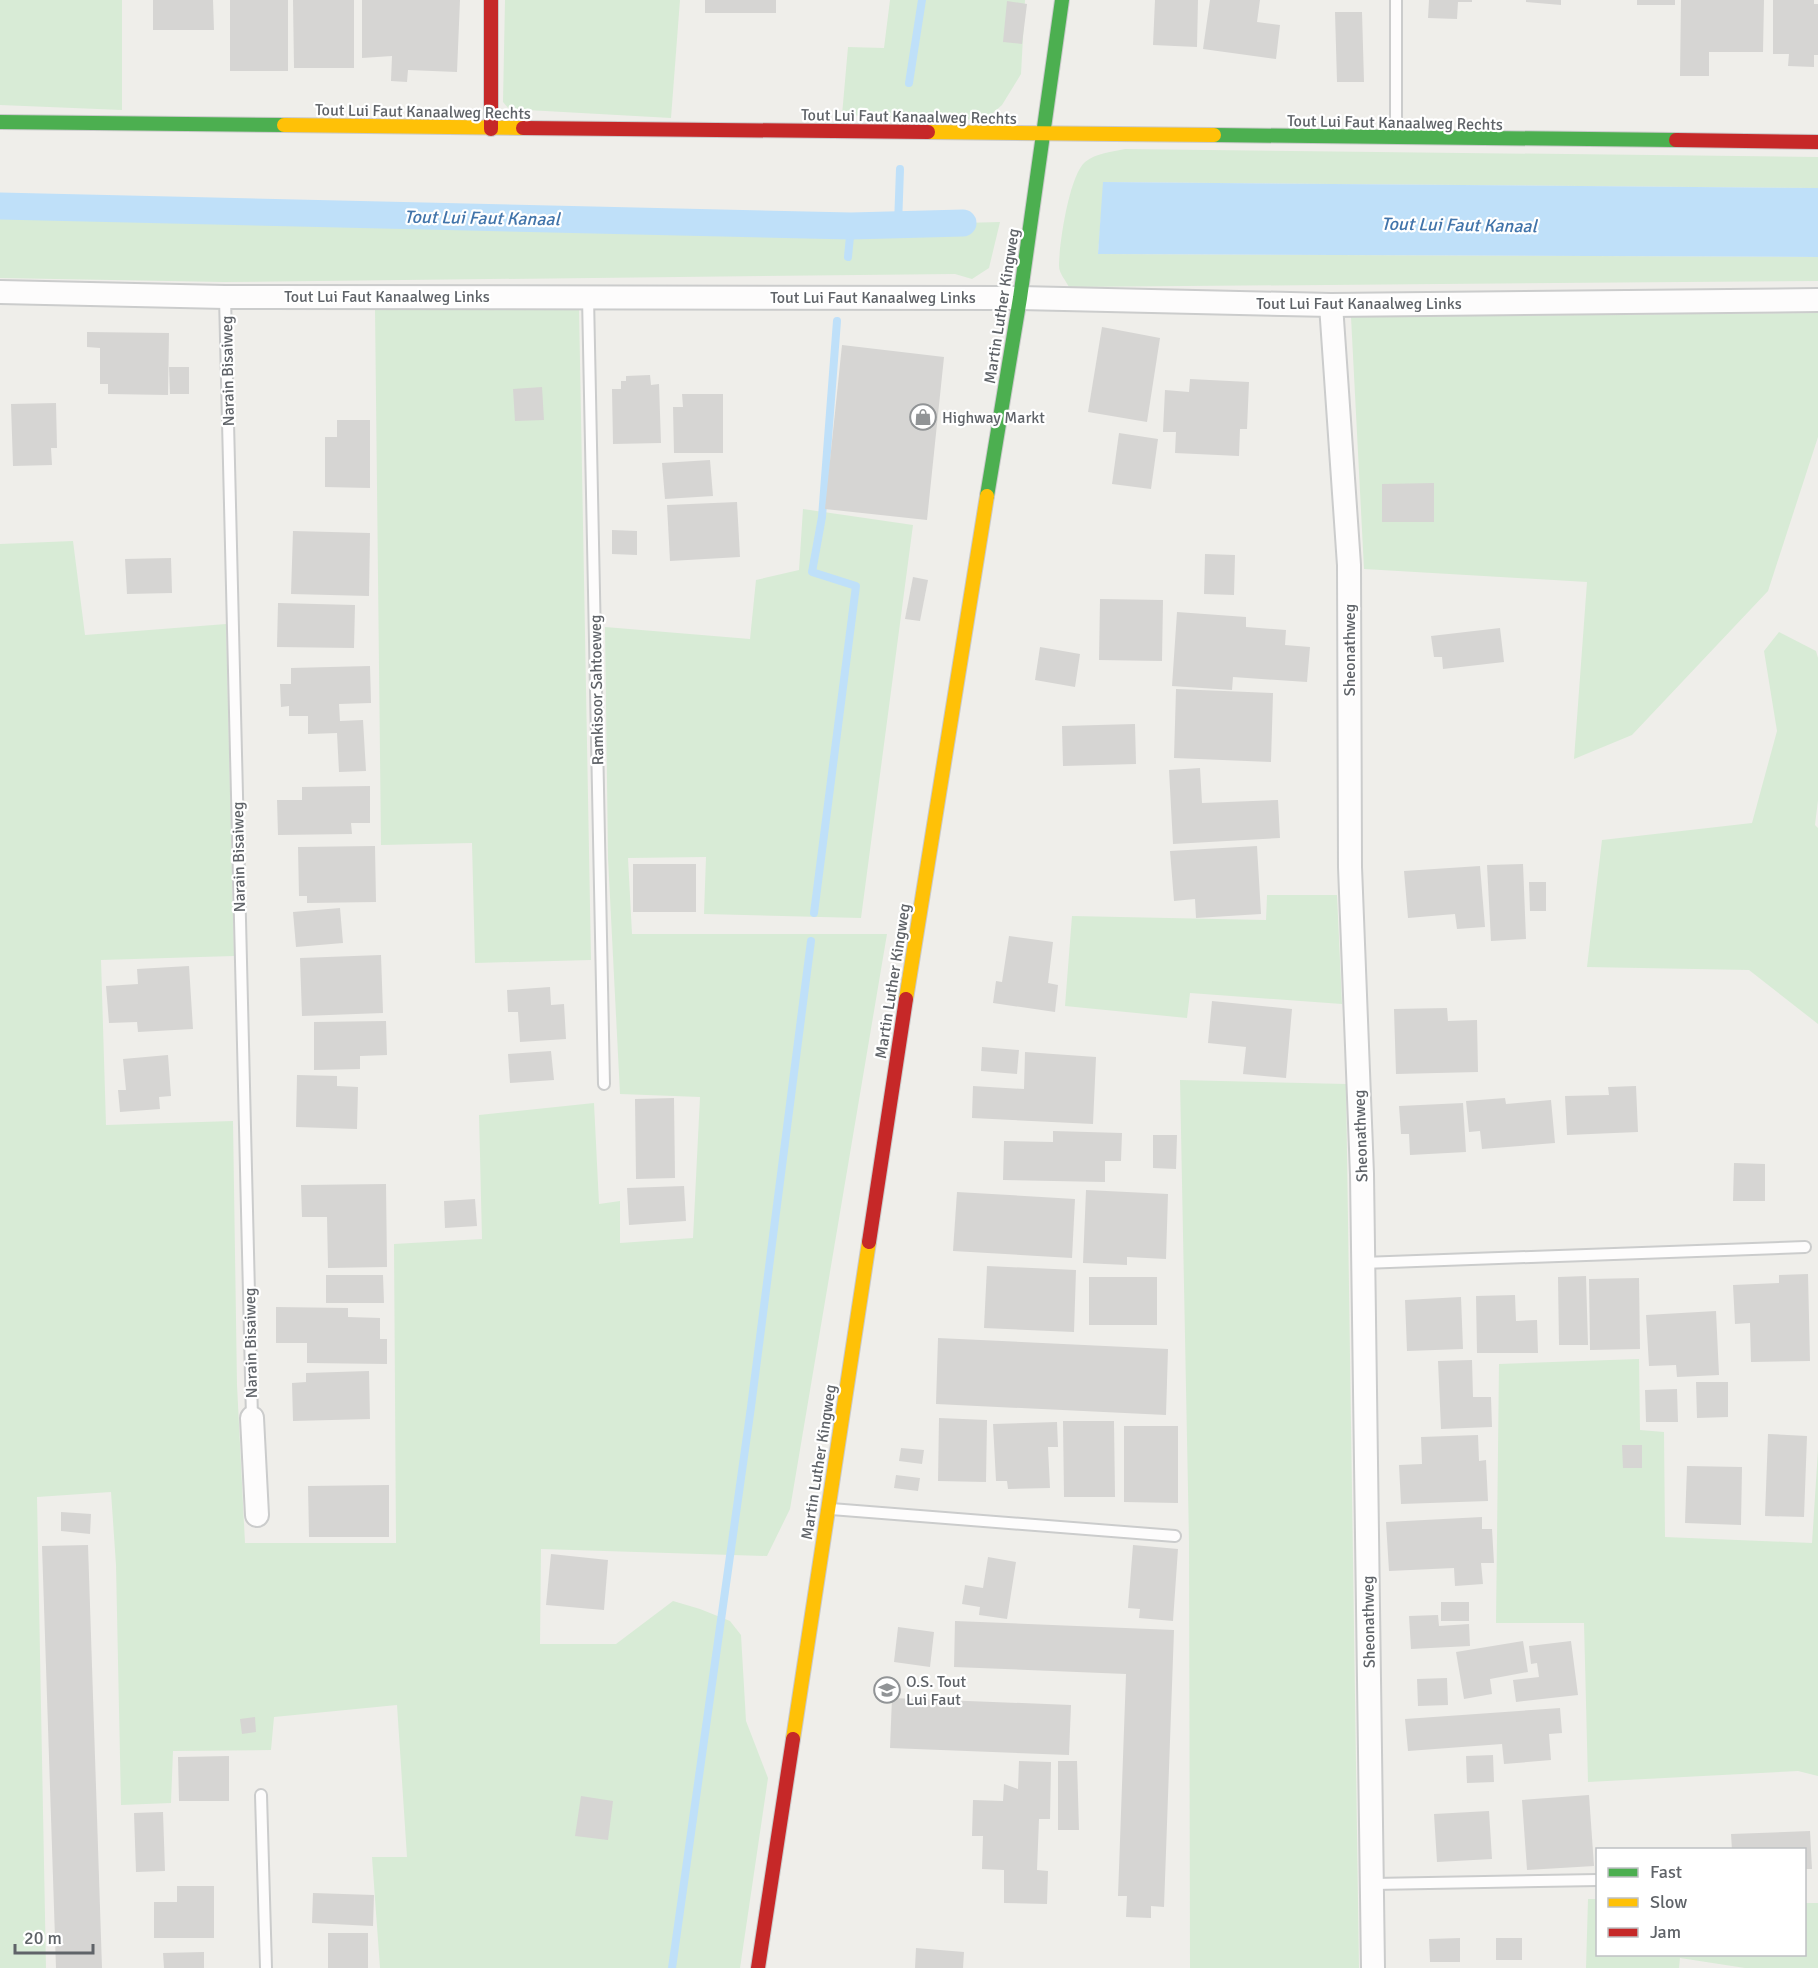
<svg xmlns="http://www.w3.org/2000/svg" width="1818" height="1968" font-family="Signika,sans-serif">
<style>
.green{fill:#d8ebd6}
.water{fill:#bfe0f9}
.lines{fill:none;stroke-linecap:round;stroke-linejoin:round}
.stream{stroke:#bfe0f9;stroke-width:8}
.canal{stroke:#bfe0f9;stroke-width:27}
.building{fill:#d6d5d3}
.lane-casing{stroke:#cbcccc;stroke-width:14}
.street-casing{stroke:#cbcccc;stroke-width:26}
.fast-casing{stroke:#cacacb;stroke-width:16}
.slow-casing{stroke:#cacacb;stroke-width:16}
.jam-casing{stroke:#cacacb;stroke-width:16}
.lane{stroke:#fdfcfc;stroke-width:10}
.street{stroke:#fdfcfc;stroke-width:22}
.fast{stroke:#4caf50;stroke-width:14}
.slow{stroke:#ffc107;stroke-width:14}
.jam{stroke:#c62828;stroke-width:14}
.labels{text-anchor:middle;stroke-width:4.5;stroke-linejoin:round;paint-order:stroke}
.street-label{font-size:16px;fill:#5f6368;stroke:#fff}
.poi-label{font-size:16px;fill:#5f6368;stroke:#fff;text-anchor:start}
.water-label{font-size:18px;font-style:italic;fill:#4174aa;stroke:#fff}
</style>
<rect width="100%" height="100%" fill="#efeeea"/>
<g class="green">
<path d="M0,0H122V110L0,105Z"/>
<path d="M505,0H680L671,118L509,109L503,102Z"/>
<path d="M890,0H1025L1021,74L1002,105L985,120L842,115L848,47L884,48Z"/>
<path d="M1125,149L1818,157V188L1104,182L1098,254L1818,257V281L1069,287C1066,281 1059,273 1059,266C1059,245 1069,176 1085,162C1096,153 1112,152 1125,149Z"/>
<path d="M0,206L851,226L1000,222L989,268L972,279L955,274L224,282L0,278Z"/>
<path d="M579,307L591,960L475,963L472,843L381,845L375,309Z"/>
<path d="M1818,313V437L1768,591L1632,735L1574,759L1587,582L1364,569L1351,317Z"/>
<path d="M803,509L913,525L861,918L704,914L706,857L628,858L632,934H887L790,1509L767,1556L541,1549L540,1644H616L673,1601L700,1609L730,1621L741,1635L746,1721L768,1778L740,1968H380L372,1857H407L397,1705L274,1717L271,1750L173,1751L171,1803L121,1805L116,1565L111,1492L37,1497L46,1968H0V544L73,541L85,635L226,624L234,956L101,960L106,1125L233,1121L237,1385L245,1543H396L394,1244L482,1239L479,1115L594,1103L599,1204L620,1201V1243L693,1238L700,1097L620,1094L608,858L605,627L750,639L756,580L799,570Z"/>
<path d="M1779,632L1816,651L1818,658V800L1815,825L1818,828V1024L1749,970L1587,967L1602,840L1752,823L1777,731L1764,651Z"/>
<path d="M1267,895H1337L1342,1004L1190,993L1187,1018L1065,1006L1072,916L1266,920Z"/>
<path d="M1180,1080L1346,1084L1359,1968H1190L1189,1542Z"/>
<path d="M1639,1359L1640,1430L1664,1432L1665,1537L1812,1543L1818,1450V1776L1798,1771L1588,1782L1584,1623H1496L1499,1364Z"/>
<path d="M1588,1899H1597L1598,1954H1804L1805,1903H1818V1968H1745L1680,1958L1679,1968H1586Z"/>
</g>
<path class="water" d="M1103,182L1818,188V257L1098,254Z"/>
<g class="lines">
<g class="stream">
<path d="M909,83L922,0"/>
<path d="M898,225L900,169"/>
<path d="M848,257L851,226"/>
<path d="M814,913L856,586L812,572L822,517L837,321"/>
<path d="M672,1968L751,1407L811,941"/>
</g>
<path class="canal" d="M0,206L851,226L963,223"/>
</g>
<g class="building">
<path d="M153,0H213L214,30H153Z"/>
<rect x="230" y="0" width="58" height="71"/>
<path d="M293,0H354V68H294Z"/>
<path d="M362,0H460L457,72L408,70L407,82L391,81L392,56L362,58Z"/>
<rect x="705" y="0" width="71" height="13"/>
<path d="M1155,0H1198L1197,47L1153,45Z"/>
<path d="M1210,0H1260L1257,22L1280,25L1276,59L1203,49Z"/>
<path d="M1429,0H1472V2H1458L1457,19L1428,18Z"/>
<path d="M1526,0H1561V5L1526,2Z"/>
<rect x="1637" y="0" width="38" height="5"/>
<path d="M1681,0H1764L1763,52H1709V76H1680Z"/>
<path d="M1773,0H1814V4H1818V55H1814V67L1788,66L1789,54H1773Z"/>
<path d="M1007,1L1027,4L1022,44L1003,42Z"/>
<path d="M1335,12H1362L1364,82H1337Z"/>
<path d="M1102,327L1160,338L1147,422L1088,412Z"/>
<path d="M87,332L169,333L168,395L108,394V384H100V348L87,347Z"/>
<path d="M842,345L944,357L927,520L825,509Z"/>
<path d="M169,367H189V394H170Z"/>
<path d="M650,375L651,385L659,384L661,443L613,444L612,389H621V381H626V376Z"/>
<path d="M1190,379L1249,382L1247,429H1240L1239,456L1175,453L1176,432H1163L1165,390L1189,392Z"/>
<path d="M542,387L544,420L515,421L513,389Z"/>
<path d="M682,394H723V453H674L673,407H683Z"/>
<path d="M56,403L57,448H51L52,465L13,466L11,404Z"/>
<path d="M337,420H370V488L325,487V437H337Z"/>
<path d="M1119,433L1158,439L1151,489L1112,484Z"/>
<path d="M710,460L713,496L665,499L662,463Z"/>
<path d="M1434,483V522H1382V484Z"/>
<path d="M737,502L740,557L670,561L667,505Z"/>
<path d="M612,530L637,531V555L612,554Z"/>
<path d="M293,531L370,533L369,596L291,594Z"/>
<path d="M1205,554L1235,555L1234,595L1204,594Z"/>
<path d="M171,558L172,593L127,594L125,559Z"/>
<path d="M913,577L928,580L920,621L905,619Z"/>
<path d="M1100,599L1163,600L1162,661L1099,660Z"/>
<path d="M278,603L355,605L354,648L277,647Z"/>
<path d="M1177,612L1246,617V627L1286,630L1285,645L1310,647L1307,682L1233,677L1232,690L1172,686Z"/>
<path d="M1500,628L1504,662L1443,669L1442,657H1434L1431,636Z"/>
<path d="M1040,647L1080,654L1075,687L1035,680Z"/>
<path d="M370,666L371,703L339,704L340,721L363,720L366,771L339,772L337,733L308,734V716H289V706L281,707L280,684H291V668Z"/>
<path d="M1176,689L1273,693L1271,762L1174,758Z"/>
<path d="M1135,724L1136,764L1063,766L1062,726Z"/>
<path d="M1200,768L1202,803L1278,800L1280,838L1173,844L1169,770Z"/>
<path d="M370,786V823H351L352,834L278,835L277,800H302V787Z"/>
<path d="M375,846L376,902L307,903V896H299L298,847Z"/>
<path d="M1257,846L1261,914L1196,918L1195,899L1174,901L1170,851Z"/>
<rect x="633" y="864" width="63" height="48"/>
<path d="M1523,864L1526,939L1491,941L1487,865Z"/>
<path d="M1480,866L1485,927L1457,929L1455,914L1408,918L1404,871Z"/>
<path d="M1529,882H1546V911H1530Z"/>
<path d="M340,908L343,943L296,947L293,912Z"/>
<path d="M1009,936L1053,942L1048,983L1058,985L1055,1012L993,1003L996,981L1002,982Z"/>
<path d="M381,955L383,1013L302,1016L300,958Z"/>
<path d="M189,966L193,1029L138,1032L137,1022L109,1023L106,986L138,984L137,969Z"/>
<path d="M550,987L551,1005L564,1004L566,1039L520,1042L518,1012H508L507,990Z"/>
<path d="M1212,1001L1292,1009L1286,1078L1243,1074L1246,1047L1208,1043Z"/>
<path d="M1447,1008L1448,1021L1477,1020L1478,1072L1396,1074L1394,1009Z"/>
<path d="M386,1021L387,1055L360,1056V1069L314,1070V1022Z"/>
<path d="M982,1047L1019,1050L1017,1074L981,1071Z"/>
<path d="M551,1051L554,1080L510,1083L508,1054Z"/>
<path d="M1025,1052L1096,1057L1093,1124L972,1118L973,1086L1024,1089Z"/>
<path d="M168,1055L171,1096L159,1097L160,1109L120,1112L118,1090H126L123,1059Z"/>
<path d="M297,1075L337,1076V1086L358,1087L357,1129L296,1127Z"/>
<path d="M1636,1086L1638,1132L1567,1135L1565,1096L1609,1095L1608,1087Z"/>
<path d="M674,1098L675,1178L636,1179L635,1099Z"/>
<path d="M1505,1098L1506,1104L1551,1100L1555,1143L1482,1149L1480,1131L1469,1132L1466,1101Z"/>
<path d="M1463,1103L1466,1152L1410,1155L1409,1134H1401L1399,1106Z"/>
<path d="M1053,1131L1122,1133L1121,1161H1105V1182L1003,1180L1004,1141L1053,1142Z"/>
<path d="M1153,1135H1177L1176,1169L1153,1168Z"/>
<path d="M1734,1163L1765,1164V1201H1733Z"/>
<path d="M386,1184L387,1267L328,1268L327,1217H302L301,1185Z"/>
<path d="M684,1186L686,1221L629,1225L627,1188Z"/>
<path d="M1086,1190L1168,1194L1166,1259L1127,1257V1265L1083,1263Z"/>
<path d="M957,1192L1075,1199L1072,1258L953,1251Z"/>
<path d="M475,1199L477,1226L445,1228L444,1201Z"/>
<path d="M987,1266L1076,1270L1074,1332L984,1328Z"/>
<path d="M1808,1274L1810,1361L1751,1362L1750,1323L1735,1324L1733,1285L1779,1283V1275Z"/>
<path d="M326,1275H383L384,1303H326Z"/>
<path d="M1586,1276L1588,1345H1559L1558,1277Z"/>
<rect x="1089" y="1277" width="68" height="48"/>
<path d="M1639,1278L1640,1349L1590,1350L1589,1279Z"/>
<path d="M1515,1295L1516,1321L1537,1320L1538,1353H1477L1476,1296Z"/>
<path d="M1461,1297L1463,1349L1407,1351L1405,1300Z"/>
<path d="M276,1307L348,1308V1317L380,1318V1339H387V1364L307,1363V1343H276Z"/>
<path d="M1716,1311L1719,1375L1677,1377L1676,1365L1649,1366L1646,1315Z"/>
<path d="M938,1338L1168,1349L1166,1415L936,1404Z"/>
<path d="M1472,1360L1473,1397H1491L1492,1427L1441,1429L1438,1361Z"/>
<path d="M369,1371L370,1419L293,1421L292,1383L306,1382V1373Z"/>
<path d="M1696,1382H1728V1417L1697,1418Z"/>
<path d="M1677,1389L1678,1422H1646L1645,1390Z"/>
<path d="M939,1418L987,1420L986,1482L938,1481Z"/>
<path d="M1063,1421H1114L1115,1497H1064Z"/>
<path d="M1057,1422L1058,1447H1048L1050,1488L1008,1489L1007,1481H996L993,1424Z"/>
<path d="M1124,1426H1178V1503L1124,1502Z"/>
<path d="M1768,1434L1807,1436L1804,1517L1765,1516Z"/>
<path d="M1478,1435L1479,1461L1486,1460L1488,1501L1401,1504L1399,1465L1422,1464L1421,1437Z"/>
<path d="M1622,1445H1642V1468H1623Z"/>
<path d="M901,1448L924,1450L922,1464L899,1461Z"/>
<path d="M1687,1466L1742,1467L1741,1525L1685,1523Z"/>
<path d="M896,1475L920,1478L918,1491L894,1488Z"/>
<path d="M389,1485V1537H309L308,1486Z"/>
<path d="M61,1512L91,1514L90,1534L61,1531Z"/>
<path d="M1482,1517V1529H1492L1494,1563H1481L1483,1584L1455,1586L1454,1568L1389,1571L1386,1522Z"/>
<path d="M88,1545L102,1968H56L42,1546Z"/>
<path d="M1133,1545L1178,1549L1173,1621L1139,1618L1140,1609L1128,1608Z"/>
<path d="M551,1554L608,1560L604,1610L546,1605Z"/>
<path d="M988,1557L1016,1562L1007,1619L979,1615L980,1607L962,1604L965,1585L983,1588Z"/>
<rect x="1441" y="1602" width="28" height="19"/>
<path d="M1438,1615L1439,1626L1469,1624L1470,1646L1411,1649L1409,1616Z"/>
<path d="M955,1621L1174,1630L1164,1907L1151,1906V1918L1126,1917L1127,1896H1118L1126,1674L954,1667Z"/>
<path d="M898,1627L934,1632L930,1667L894,1662Z"/>
<path d="M1523,1641L1528,1672L1490,1679L1492,1694L1464,1699L1456,1652Z"/>
<path d="M1571,1641L1578,1695L1516,1702L1513,1680L1539,1677L1537,1663L1531,1664L1529,1646Z"/>
<path d="M1447,1678L1448,1705L1418,1706L1417,1679Z"/>
<path d="M892,1698L1071,1705L1069,1755L890,1748Z"/>
<path d="M1560,1708L1562,1733L1549,1734L1551,1760L1504,1764L1502,1744L1408,1751L1405,1719Z"/>
<path d="M255,1717L256,1732L242,1734L240,1719Z"/>
<path d="M1493,1755L1494,1782L1467,1783L1466,1756Z"/>
<path d="M229,1756V1801H179L178,1757Z"/>
<path d="M1019,1761L1051,1762L1050,1819H1039L1037,1870L1048,1871L1047,1904L1004,1903V1870L982,1869L983,1836H972L973,1800L1003,1801L1004,1784L1018,1789Z"/>
<path d="M1058,1761H1077L1079,1830H1058Z"/>
<path d="M1589,1795L1594,1866L1527,1870L1522,1800Z"/>
<path d="M581,1796L613,1801L608,1840L575,1836Z"/>
<path d="M1489,1811L1492,1859L1437,1862L1434,1814Z"/>
<path d="M163,1812L165,1871L136,1872L134,1813Z"/>
<path d="M1810,1831L1812,1869H1804V1850H1732L1731,1834Z"/>
<path d="M177,1886H214V1938H154V1902H177Z"/>
<path d="M313,1893L374,1895L373,1926L312,1923Z"/>
<rect x="328" y="1933" width="40" height="35"/>
<path d="M1460,1938V1962H1430L1429,1939Z"/>
<rect x="1496" y="1938" width="26" height="22"/>
<path d="M916,1948L964,1952L963,1968H915Z"/>
<path d="M204,1952V1968H164L163,1953Z"/>
</g>
<g class="lines">
<g class="lane-casing">
<g id="lane">
<path d="M1396,0V135"/>
<path d="M225,297L252,1418"/>
<path d="M588,297L604,1084"/>
<path d="M1362,1263L1805,1247"/>
<path d="M831,1509L1175,1536"/>
<path d="M261,1795L266,1968"/>
<path d="M1373,1884L1598,1880"/>
</g>
</g>
<g class="street-casing">
<g id="street">
<path d="M0,292L225,297L1020,298L1331,305L1818,300"/>
<path d="M1331,305L1349,565L1350,867L1362,1174L1373,1968"/>
<path d="M252,1418L257,1515"/>
</g>
</g>
<g class="fast-casing">
<g id="fast">
<path d="M0,122L284,125"/>
<path d="M1214,135L1676,140"/>
<path d="M987,496L1020,298L1062,0"/>
</g>
</g>
<g class="slow-casing">
<g id="slow">
<path d="M284,125L523,128"/>
<path d="M928,132L1214,135"/>
<path d="M906,999L987,496"/>
<path d="M793,1739L869,1242"/>
</g>
</g>
<g class="jam-casing">
<g id="jam">
<path d="M491,0V129"/>
<path d="M523,128L928,132"/>
<path d="M1676,140L1818,142"/>
<path d="M869,1242L906,999"/>
<path d="M758,1968L793,1739"/>
</g>
</g>
<use href="#lane" class="lane"/>
<use href="#street" class="street"/>
<use href="#fast" class="fast"/>
<use href="#slow" class="slow"/>
<use href="#jam" class="jam"/>
</g>
<defs>
<g id="shop-ring" transform="scale(1.35)"><circle r="9.5" fill="#fff" stroke="#919496" stroke-width="1.5"/><path d="M-5-2.5h2.3a2.7 3.5 0 0 1 5.4 0H5L5.5 6h-11ZM-1.5-2.5h3a1.5 2.3 0 0 0-3 0Z" fill="#919496"/></g>
<g id="school-ring" transform="scale(1.35)"><circle r="9.5" fill="#fff" stroke="#919496" stroke-width="1.5"/><path d="M0-5L7-2L0 1L-7-2ZM-4 1L0 2.5L4 1V4Q0 6-4 4Z" fill="#919496"/></g>
</defs>
<g fill-rule="evenodd">
<use href="#shop-ring" x="923" y="417"/>
<use href="#school-ring" x="887" y="1690"/>
</g>
<g class="labels">
<g class="street-label">
<text transform="translate(423 111) rotate(1)" y="6">Tout Lui Faut Kanaalweg Rechts</text>
<text transform="translate(909 116) rotate(1)" y="6">Tout Lui Faut Kanaalweg Rechts</text>
<text transform="translate(1395 122) rotate(1)" y="6">Tout Lui Faut Kanaalweg Rechts</text>
<text x="387" y="302">Tout Lui Faut Kanaalweg Links</text>
<text x="873" y="303">Tout Lui Faut Kanaalweg Links</text>
<text x="1359" y="309">Tout Lui Faut Kanaalweg Links</text>
<text transform="translate(1001 306) rotate(-81)" y="6">Martin Luther Kingweg</text>
<text transform="translate(227 371) rotate(-91)" y="6">Narain Bisaiweg</text>
<text transform="translate(1349 650) rotate(-90)" y="6">Sheonathweg</text>
<text transform="translate(596 690) rotate(-91)" y="6">Ramkisoor Sahtoeweg</text>
<text transform="translate(238 857) rotate(-91)" y="6">Narain Bisaiweg</text>
<text transform="translate(892 981) rotate(-81)" y="6">Martin Luther Kingweg</text>
<text transform="translate(1360 1136) rotate(-92)" y="6">Sheonathweg</text>
<text transform="translate(250 1343) rotate(-91)" y="6">Narain Bisaiweg</text>
<text transform="translate(818 1462) rotate(-81)" y="6">Martin Luther Kingweg</text>
<text transform="translate(1368 1622) rotate(-91)" y="6">Sheonathweg</text>
</g>
<g class="poi-label">
<text x="942" y="423">Highway Markt</text>
<text x="906" y="1687">O.S. Tout<tspan x="906" dy="18">Lui Faut</tspan></text>
</g>
<g class="water-label">
<text transform="translate(482 218) rotate(1)" y="6">Tout Lui Faut Kanaal</text>
<text transform="translate(1459 225) rotate(1)" y="6">Tout Lui Faut Kanaal</text>
</g>
</g>
<rect x="1596" y="1848" width="210" height="108" fill="#ffffff" stroke="#bfc1c3" stroke-width="1.5"/>
<rect x="1608" y="1868" width="30" height="9" fill="#4caf50" stroke="#bfc1c3" stroke-width="1.5"/>
<text x="1650" y="1878" font-size="18" fill="#5f6368">Fast</text>
<rect x="1608" y="1898" width="30" height="9" fill="#ffc107" stroke="#bfc1c3" stroke-width="1.5"/>
<text x="1650" y="1908" font-size="18" fill="#5f6368">Slow</text>
<rect x="1608" y="1928" width="30" height="9" fill="#c62828" stroke="#bfc1c3" stroke-width="1.5"/>
<text x="1650" y="1938" font-size="18" fill="#5f6368">Jam</text>
<path d="M15 1944v9h78v-9" fill="none" stroke="#5f6368" stroke-width="3"/>
<text x="24" y="1944" font-size="18" fill="#5f6368" stroke="#ffffff" stroke-width="4.5" paint-order="stroke">20 m</text>
</svg>
